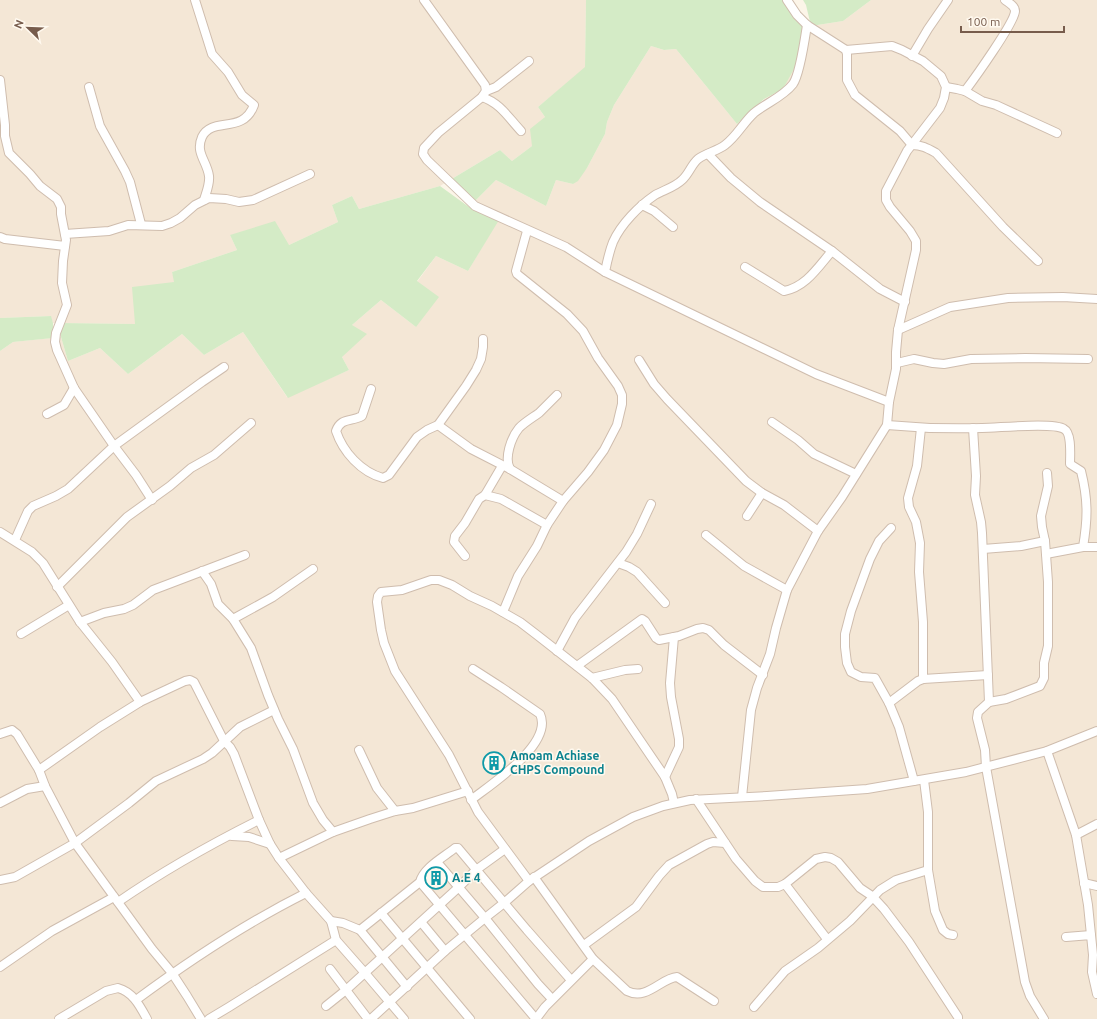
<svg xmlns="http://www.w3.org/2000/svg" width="1097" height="1019" font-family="Ubuntu,sans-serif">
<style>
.residential{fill:#f4e7d6}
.green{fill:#d4ebc6}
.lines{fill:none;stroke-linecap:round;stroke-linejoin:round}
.street-casing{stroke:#cfbdae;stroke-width:10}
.street{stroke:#fff;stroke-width:8}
.labels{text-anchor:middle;stroke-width:3;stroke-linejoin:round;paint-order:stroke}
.culture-label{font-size:12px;font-weight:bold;fill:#0d838f;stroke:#fff9ef;text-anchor:start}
</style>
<rect width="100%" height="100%" fill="#fcf5e8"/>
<g class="residential">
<path d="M0,0H586L585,68L538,107L545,117L532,146L512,161L500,150L440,186L359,209L352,196L332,205L338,222L289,245L230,235L237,250L172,272L175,282L135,324L53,323L50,316L0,318Z"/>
<path d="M871,0H1097V1019H0V351L13,342L61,337L68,361L100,348L128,374L182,334L204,355L243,332L287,397L349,370L342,357L352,325L381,300L416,327L417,282L436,256L468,271L498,220L469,207L496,180L546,206L556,180L573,184L587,168L605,134L607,122L614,105L651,46L664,50L676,49L737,124L765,99L783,89L811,26L843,21Z"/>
</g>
<g class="green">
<path d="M586,0H785L805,30L795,67L783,89L764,99L737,124L676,49L664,50L651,46L614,105L607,122L605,134L587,168L578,181L573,184L556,180L546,206L496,180L475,201L450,180L500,150L512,161L532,146L530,129L545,117L538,107L585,67Z"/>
<path d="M803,0H871L843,21L811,26L806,5Z"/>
<path d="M440,186L469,207L499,220L468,271L436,256L417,281L439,297L416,327L381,300L352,325L367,334L342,357L349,370L288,398L243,332L204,355L182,334L128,374L100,348L68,361L61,337L60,323L135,324L132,287L174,282L172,272L237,250L230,235L275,221L289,245L338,222L332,205L352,196L359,209Z"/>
<path d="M51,316L53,323V338L13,342L0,351V318Z"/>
</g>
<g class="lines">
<g class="street-casing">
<g id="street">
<path d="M195,0L212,54L228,72L242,95L254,105C243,135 212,116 202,137C195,153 207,161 209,176C210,184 206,193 204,200"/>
<path d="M424,0L485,85L486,91L482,97L438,133L424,148L423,154L427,160L475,206L566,247L605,272"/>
<path d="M807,25C805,38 800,74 793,84C783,97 766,103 754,113C743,123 737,136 725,145C717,151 706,153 698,159C691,165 689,174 682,180C675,187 664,190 655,195C639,206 621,224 613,242C609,252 607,262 605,272L816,374L889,402"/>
<path d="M846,50L847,54V80L855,95L900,131L912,145C922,145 927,148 936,153L1003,227L1038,261"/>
<path d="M912,56L928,29L948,0"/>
<path d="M0,80L5,125V136L9,153L30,174L40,186L57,199L61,207V214L66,240L63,261L62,283L67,305L56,333L55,342L57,350L74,388L114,446L136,475L152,500"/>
<path d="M89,87L100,126L125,171L130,182L141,224"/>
<path d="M946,87L957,89L965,91L982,101L996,105L1057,133"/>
<path d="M486,91L496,87L529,61"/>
<path d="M965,91C974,79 1015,22 1015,11C1015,6 1009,3 1005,0"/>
<path d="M482,97C500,103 508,117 521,131"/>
<path d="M708,154L731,178L760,202L832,251L880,289L905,302"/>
<path d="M642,205L654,211L673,227"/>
<path d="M65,234L109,231L128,225L162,226L171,223L180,218L195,205L209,198L226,199L239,202L253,200L310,174"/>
<path d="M0,237L5,239L65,246"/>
<path d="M745,267L784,291C806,287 818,267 832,251"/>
<path d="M898,330L950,307L1008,298L1063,297L1097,299"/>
<path d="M639,360L654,384L667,399L746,481L762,493L784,505L818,531"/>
<path d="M897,363L914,359L933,363L944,364L971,359L1025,358L1088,359"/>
<path d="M371,389L362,416C352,422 341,417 336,431C343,452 361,472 383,478L389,475L417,437L427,430L438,425L466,386L476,370L481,359L483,347V339"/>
<path d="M47,414L64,405L74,388"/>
<path d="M772,422L798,440L814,454L856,474"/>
<path d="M438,425L471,449L510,469L563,501"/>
<path d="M887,425C919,428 950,429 982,428C998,428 1053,422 1064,429C1072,433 1070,456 1070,464L1081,471C1088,499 1088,518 1083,547L1046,554"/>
<path d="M921,428L917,466L908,498L909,507L916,522L920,543L919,572L923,622V679"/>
<path d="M973,428L976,476L975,495L981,522L982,533L989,702"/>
<path d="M510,469C504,458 511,438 519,428C525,422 532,418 539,413C545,407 551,401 557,395"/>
<path d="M485,495L501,499L547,525"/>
<path d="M747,516L762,493"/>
<path d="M891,528L879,541L870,559L851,611L845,634V647L847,663L851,672L861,677L875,678L889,703L899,727L914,781"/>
<path d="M0,532L32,552L43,563L80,622L112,662L140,702"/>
<path d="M706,535L744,566L787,590"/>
<path d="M15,540L28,511L33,506L56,496L68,489L114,446L202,382L224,367"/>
<path d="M1083,547H1097"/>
<path d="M983,549L1021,546L1045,541"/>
<path d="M465,556L454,542L455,536L465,523L479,499L485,495L502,466"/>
<path d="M618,563L629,567L637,572L665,603"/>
<path d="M202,571L211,584L218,604L233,619L251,648L268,695L278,719L293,749L313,803L323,820L333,832"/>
<path d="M57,587L127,517L170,486L191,468L214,455L251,423"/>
<path d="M503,612L518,576L537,546L547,525L563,501L588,472L604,450L617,425L622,404V395L618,386L598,358L583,331L567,314L517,274L516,271L527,231"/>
<path d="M233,619L273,597L313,569"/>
<path d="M80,622L104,613L124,609L133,605L153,590L245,555"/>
<path d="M21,634L69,605"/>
<path d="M557,651L575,618L626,552L637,534L651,504"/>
<path d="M577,666L642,619L645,621L656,638L659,640L679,636L697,629L703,628L709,630L724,645L763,675"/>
<path d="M592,678L625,670L638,669"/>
<path d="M889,703L918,681L923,679L988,675"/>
<path d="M0,734L12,730L17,734L39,770L45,786L75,843L152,949L172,973L187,996L201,1019"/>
<path d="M359,750L377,788L395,811"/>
<path d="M1047,751L1076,835L1088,905L1091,935"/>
<path d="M39,770L100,727L140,702L185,681L190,680L194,682L224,741L230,747L234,754L259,820L270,844L279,858L306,893L331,921L336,940L365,973L404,1019"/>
<path d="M665,777L679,747V739L671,697L670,683L674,637"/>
<path d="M924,780L928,812V870L935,911L943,930L948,934L953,935"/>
<path d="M742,797L751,710L757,688L770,654L776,628L787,590L818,531L842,497L887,425L889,402L896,369V352L898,330L916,250V241L910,231L890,207L886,200V191L907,151L940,108L944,98L946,87L941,76L923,61L902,50L892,46L846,50L807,25L797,15L787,0"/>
<path d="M696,799L736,859L755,881L763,887H778L785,884L816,859L825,857L831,858L838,862L860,888L872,896L884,909L909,942L958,1017V1019"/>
<path d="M471,800C490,785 554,744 540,714L501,687L473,669"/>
<path d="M0,803L27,789L45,786"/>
<path d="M1076,835L1097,824"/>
<path d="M232,836L249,837L270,844"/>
<path d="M279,858L333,832L370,819L395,811L413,808L468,791"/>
<path d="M437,862L485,918L538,984L552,999"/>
<path d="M534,877L593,959L627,991C647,1001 661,978 677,977L714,1001"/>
<path d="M0,880L15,877L75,843L129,803L156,781L203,759L212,753L240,727L274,710"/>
<path d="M529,881L478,812L449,755L395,671L384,643L381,630L377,602L378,596L381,592L402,590L431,580H439L452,585L470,596L492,606L520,622L537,635L592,678L612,699L665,777L672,794L674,803"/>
<path d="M420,882L536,1019"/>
<path d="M1084,883L1097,886"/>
<path d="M785,884L827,939"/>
<path d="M118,902C163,871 211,844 259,820"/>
<path d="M381,913L470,1019"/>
<path d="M331,921L343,923L360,930L420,882C423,868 444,857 455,848H458L527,930L571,980"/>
<path d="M421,922L445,951"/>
<path d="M360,930L407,987"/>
<path d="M1066,937L1091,935L1093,955L1092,972L1097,994"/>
<path d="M584,945L636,907L659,876L669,865L707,844L713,842L725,843"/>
<path d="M0,967L52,931L114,897"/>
<path d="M330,969L368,1019"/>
<path d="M136,1000C190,960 246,923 306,893"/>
<path d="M326,1006L346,990L459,887L476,870L505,849"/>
<path d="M754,1007L785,971L818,948L850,921L880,890L896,880L928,870"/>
<path d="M59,1019L106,991L118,988C133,992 140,1006 147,1019"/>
<path d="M209,1019L229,1007L336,940"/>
<path d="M371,1019L445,951L485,918L504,903L529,881L589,841L633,817L663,806L690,800L767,796L867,789L966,772L1047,751L1097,731"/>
<path d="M536,1019L545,1007L593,959"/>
<path d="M1044,1019L1030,996L1025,982L986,767L985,750L977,718L978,712L989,702L1006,699L1040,686L1044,678V663L1048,646V582L1045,541L1042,527L1041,516L1048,486L1047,473"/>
</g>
</g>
<use href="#street" class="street"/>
</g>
<defs>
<g id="building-ring" transform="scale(1.15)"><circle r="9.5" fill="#fff9ef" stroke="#0f9aa8" stroke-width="1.5"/><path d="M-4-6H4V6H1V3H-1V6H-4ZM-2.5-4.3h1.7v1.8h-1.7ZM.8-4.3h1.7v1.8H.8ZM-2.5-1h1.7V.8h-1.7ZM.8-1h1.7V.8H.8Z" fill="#0f9aa8"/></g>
</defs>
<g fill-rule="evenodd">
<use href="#building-ring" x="494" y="763"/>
<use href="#building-ring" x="436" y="878"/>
</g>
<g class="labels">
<g class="culture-label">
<text x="510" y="760">Amoam Achiase<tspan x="510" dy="14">CHPS Compound</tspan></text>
<text x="452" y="882">A.E 4</text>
</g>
</g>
<g transform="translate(28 28) rotate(293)" stroke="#fff9ef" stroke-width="3" paint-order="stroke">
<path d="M0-3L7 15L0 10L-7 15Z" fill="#775c4c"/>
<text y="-6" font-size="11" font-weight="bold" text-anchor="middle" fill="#775c4c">N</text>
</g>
<path d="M961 26v6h103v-6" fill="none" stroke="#775c4c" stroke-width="2"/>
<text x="967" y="26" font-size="12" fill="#775c4c" stroke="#fff9ef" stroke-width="3" paint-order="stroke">100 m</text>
</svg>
